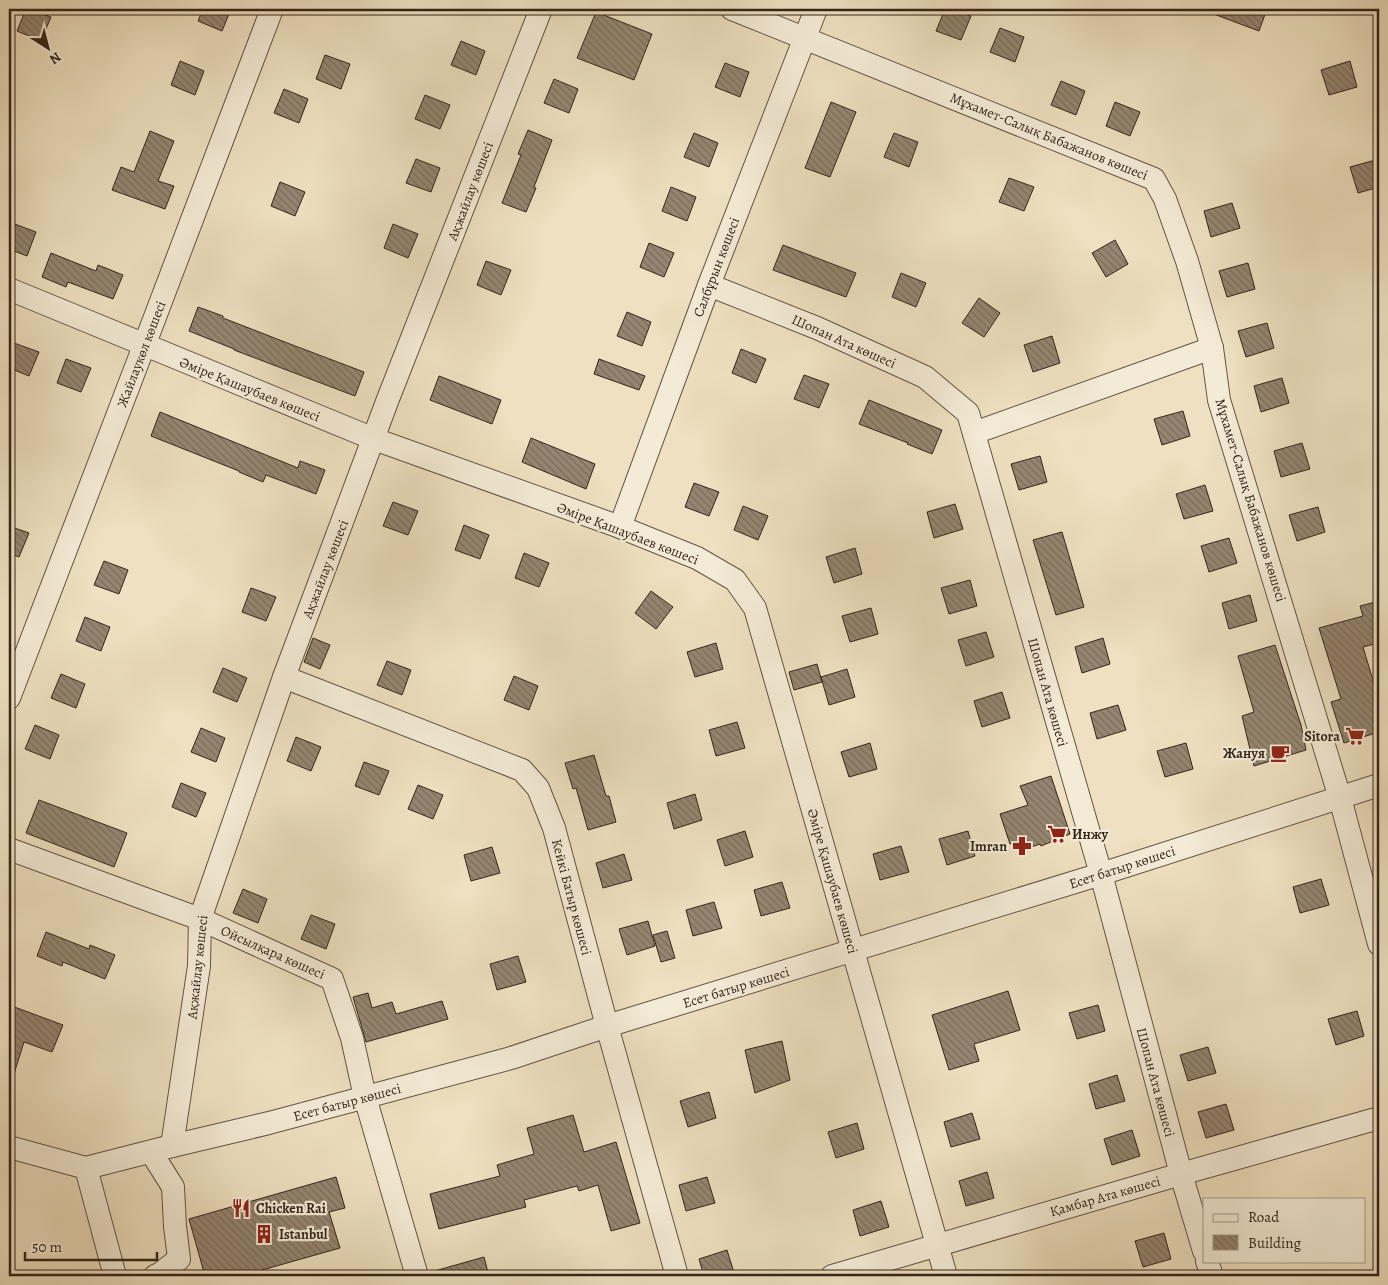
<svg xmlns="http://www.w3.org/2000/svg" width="1388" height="1285" font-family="Alegreya,serif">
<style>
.building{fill:url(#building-back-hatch);stroke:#34251b}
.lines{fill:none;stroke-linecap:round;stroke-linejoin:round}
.minor-casing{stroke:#625444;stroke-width:24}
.minor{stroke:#f4ebd6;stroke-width:22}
.labels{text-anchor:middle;stroke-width:4.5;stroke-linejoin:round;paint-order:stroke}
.street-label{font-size:14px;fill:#34251b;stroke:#f4ebd6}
.poi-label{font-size:14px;font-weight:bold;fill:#34251b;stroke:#f4ebd6;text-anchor:end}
</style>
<defs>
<pattern id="building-back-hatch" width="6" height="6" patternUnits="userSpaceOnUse" patternTransform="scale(1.25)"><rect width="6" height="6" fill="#958671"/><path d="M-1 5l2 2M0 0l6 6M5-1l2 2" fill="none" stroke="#7a6d5c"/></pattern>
</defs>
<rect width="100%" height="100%" fill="#eee0c0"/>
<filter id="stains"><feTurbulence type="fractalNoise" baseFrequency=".004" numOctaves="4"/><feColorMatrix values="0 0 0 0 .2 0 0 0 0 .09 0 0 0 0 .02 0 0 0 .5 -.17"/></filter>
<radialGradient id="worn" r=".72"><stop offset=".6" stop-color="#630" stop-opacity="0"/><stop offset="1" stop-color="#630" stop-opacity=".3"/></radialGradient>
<g class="building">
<path d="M26,9H30L51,17L41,41L17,31Z"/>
<path d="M203,9H231L222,31L198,21Z"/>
<path d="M945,9H952L971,16L961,40L936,31Z"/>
<path d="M1203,9H1267L1259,31L1203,10Z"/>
<path d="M596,12L652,34L634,80L577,58Z"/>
<path d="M1000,28L1024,37L1015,62L990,52Z"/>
<path d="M461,41L485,51L476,75L451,65Z"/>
<path d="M325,55L350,64L341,89L316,79Z"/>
<path d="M180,61L204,71L195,95L171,85Z"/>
<path d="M1350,61L1357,87L1329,95L1321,70Z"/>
<path d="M725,63L749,72L740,97L715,87Z"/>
<path d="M554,79L578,89L569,113L544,103Z"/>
<path d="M1061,81L1085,91L1076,115L1051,105Z"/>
<path d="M284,89L308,99L299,123L274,113Z"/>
<path d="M425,95L450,105L440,129L415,119Z"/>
<path d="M831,102L856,112L830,177L805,168Z"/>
<path d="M1115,102L1140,112L1130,136L1106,126Z"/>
<path d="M528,130L552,140L534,187L536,188L526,212L502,203L521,155L518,154Z"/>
<path d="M150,131L174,141L158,181L174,186L165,209L112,190L121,167L134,172Z"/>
<path d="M694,133L718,143L709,167L684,157Z"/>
<path d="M894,133L918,142L909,167L884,157Z"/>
<path d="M416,159L440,168L431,192L406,183Z"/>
<path d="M1379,159V187L1358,193L1350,167Z"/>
<path d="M1009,178L1034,187L1024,211L999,202Z"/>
<path d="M280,182L305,192L295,216L271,206Z"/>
<path d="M671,187L696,197L687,221L662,211Z"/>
<path d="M1232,203L1240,228L1211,237L1204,211Z"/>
<path d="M12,223L36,232L27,256L9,249V230Z"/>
<path d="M393,224L418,234L408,258L384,248Z"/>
<path d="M1115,240L1128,264L1106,277L1092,253Z"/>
<path d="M649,243L674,253L664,277L640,267Z"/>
<path d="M783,245L856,273L846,297L773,270Z"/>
<path d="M51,253L96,271L98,265L123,275L113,299L68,282L66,287L42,277Z"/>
<path d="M486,261L511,270L501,295L477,285Z"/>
<path d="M1248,263L1255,289L1227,297L1219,271Z"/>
<path d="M901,273L926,283L916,307L892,297Z"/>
<path d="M979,298L1000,313L984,337L962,323Z"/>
<path d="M198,307L223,316V318L290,344L364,372L355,396L234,350V349L189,331Z"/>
<path d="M627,312L651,322L642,346L617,336Z"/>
<path d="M1267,323L1274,348L1246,357L1238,331Z"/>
<path d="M1052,336L1060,363L1033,372L1024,345Z"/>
<path d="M14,343L39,352L29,376L9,368V356Z"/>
<path d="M741,349L766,359L756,383L732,373Z"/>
<path d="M66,359L91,368L81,392L57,383Z"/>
<path d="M599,359L645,376L639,390L594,374Z"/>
<path d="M804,375L829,384L819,408L794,399Z"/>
<path d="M439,376L501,400L492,424L430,400Z"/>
<path d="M1282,378L1289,403L1261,412L1254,386Z"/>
<path d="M869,400L942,430L932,454L907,444L908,443L859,424Z"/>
<path d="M1183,411L1190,436L1162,445L1154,419Z"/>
<path d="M160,412L298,468L300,461L325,470L316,494L266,475L263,482L239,472V471L151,436Z"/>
<path d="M531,438L595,464L586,489L522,462Z"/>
<path d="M1302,443L1310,469L1281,477L1274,451Z"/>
<path d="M1040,456L1047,482L1019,490L1011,464Z"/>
<path d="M694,483L719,492L709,516L685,507Z"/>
<path d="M1205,485L1213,511L1184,519L1176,494Z"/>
<path d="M393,502L418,511L408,535L383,526Z"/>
<path d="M955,504L963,529L934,538L927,512Z"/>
<path d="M743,506L768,516L758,540L734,530Z"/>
<path d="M1318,507L1325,532L1297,541L1289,515Z"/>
<path d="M464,525L489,535L480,559L455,550Z"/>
<path d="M9,526L29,533L19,557L9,553Z"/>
<path d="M1062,532L1084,607L1056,615L1033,540Z"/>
<path d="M1229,538L1237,563L1209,572L1201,546Z"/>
<path d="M855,548L862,574L834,583L826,557Z"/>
<path d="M524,553L549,563L539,587L515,578Z"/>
<path d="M104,561L128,570L119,594L94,585Z"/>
<path d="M970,580L977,606L949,614L941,588Z"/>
<path d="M251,588L276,597L266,621L242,612Z"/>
<path d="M651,591L673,607L656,629L635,613Z"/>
<path d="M1250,595L1257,621L1229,629L1222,603Z"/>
<path d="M1379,601V643L1363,647L1375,687L1379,685V732L1344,743L1331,702L1341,699L1319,628L1363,616L1360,606Z"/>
<path d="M871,608L878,634L850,642L842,616Z"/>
<path d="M85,617L110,627L101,651L76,641Z"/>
<path d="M986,632L994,657L966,666L958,640Z"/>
<path d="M313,638L330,645L320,669L304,662Z"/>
<path d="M1103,638L1110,664L1082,673L1075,647Z"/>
<path d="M716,643L723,669L695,677L687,652Z"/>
<path d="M1275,645L1301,725L1306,750L1254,766L1242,716L1254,712L1238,656Z"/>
<path d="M387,661L411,670L402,695L377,685Z"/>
<path d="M817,664L822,682L794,690L789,672Z"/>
<path d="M223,668L247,678L237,702L213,692Z"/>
<path d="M847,669L855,697L829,705L821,677Z"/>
<path d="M61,674L85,684L76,708L51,698Z"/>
<path d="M514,676L538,686L529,710L504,700Z"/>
<path d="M1002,692L1010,718L982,727L974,701Z"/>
<path d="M1118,705L1126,730L1097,739L1090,713Z"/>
<path d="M737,722L745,748L716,756L709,730Z"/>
<path d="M35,725L59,735L50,759L25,749Z"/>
<path d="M201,728L225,738L216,762L191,752Z"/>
<path d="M296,737L321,747L311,771L287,761Z"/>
<path d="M870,743L877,769L849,777L841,752Z"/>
<path d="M1186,743L1193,769L1165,777L1157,751Z"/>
<path d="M594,755L606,796H609L616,822L588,830L576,788L573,789L565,763Z"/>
<path d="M364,762L389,771L379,795L355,786Z"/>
<path d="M1051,776L1070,834L1041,846L1040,844L1019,851L1016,842L1010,844L1000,814L1028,805L1020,786Z"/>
<path d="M181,783L206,793L196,817L172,807Z"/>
<path d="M418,785L443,795L433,819L408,809Z"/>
<path d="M695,794L702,820L674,829L667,803Z"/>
<path d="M39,800L127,833L114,867L26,833Z"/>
<path d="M745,831L753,857L725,866L717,840Z"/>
<path d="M968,831L975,856L947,865L939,839Z"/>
<path d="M901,846L909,872L880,880L873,854Z"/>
<path d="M492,847L500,873L471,881L464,855Z"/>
<path d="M624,854L632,880L603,888L596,863Z"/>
<path d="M1321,879L1329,905L1300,913L1293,887Z"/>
<path d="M782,882L790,908L761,916L754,890Z"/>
<path d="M243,889L267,899L258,923L233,913Z"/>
<path d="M714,902L722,928L693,936L686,910Z"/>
<path d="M311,915L335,924L326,949L301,939Z"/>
<path d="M648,921L655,946L627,955L619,929Z"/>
<path d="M667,931L675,958L661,962L653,935Z"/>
<path d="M46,932L89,949L90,945L115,955L105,979L63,962L62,966L37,956Z"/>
<path d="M518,956L526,982L497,990L490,964Z"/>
<path d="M1008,991L1020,1030L974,1044L979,1061L949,1070L932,1015Z"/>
<path d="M368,993L372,1008L392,1002L396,1014L442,1001L448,1019L366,1042L353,997Z"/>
<path d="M9,1005L63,1025L52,1052L24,1042L12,1080H9Z"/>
<path d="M1098,1005L1105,1031L1077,1039L1069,1013Z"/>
<path d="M1357,1011L1364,1036L1336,1045L1328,1019Z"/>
<path d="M782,1041L790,1080L755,1093L745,1050Z"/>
<path d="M1208,1047L1216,1073L1188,1081L1180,1055Z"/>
<path d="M1117,1075L1125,1101L1096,1109L1089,1084Z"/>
<path d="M709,1092L716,1118L688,1127L680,1101Z"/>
<path d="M1226,1104L1234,1130L1206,1138L1198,1112Z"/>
<path d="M972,1113L980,1139L951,1147L944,1122Z"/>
<path d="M573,1115L584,1152L616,1142L640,1223L611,1231L598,1185L579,1191L577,1186L524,1200L526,1207L439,1229L430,1194L500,1176L497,1165L534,1154L527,1128Z"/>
<path d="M857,1123L864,1149L836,1158L828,1132Z"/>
<path d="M1132,1130L1140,1156L1112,1165L1104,1139Z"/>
<path d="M987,1172L994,1198L966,1206L959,1181Z"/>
<path d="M336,1177L345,1208L329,1212L340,1248L241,1276H205L189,1219Z"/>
<path d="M707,1177L715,1203L686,1211L679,1185Z"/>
<path d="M881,1201L889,1227L860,1236L853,1210Z"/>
<path d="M1164,1233L1171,1259L1143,1267L1135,1241Z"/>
<path d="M727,1250L735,1276H704L699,1259Z"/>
<path d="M484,1257L489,1276H431V1272Z"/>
</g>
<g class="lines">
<g class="minor-casing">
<g id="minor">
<path d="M732,9L1154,179L1165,199L1187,261L1212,348L1219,400L1340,798L1379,944"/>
<path d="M709,285L817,328L925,377L968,413L1101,874L1181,1174L1204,1251"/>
<path d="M9,289L374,439L620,527L697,558L735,580L755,608L946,1276"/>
<path d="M974,433L1212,348"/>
<path d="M620,527L709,285L816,9"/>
<path d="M284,677L522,770L538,788L554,828L607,1026L677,1276"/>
<path d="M9,698L144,346L272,9"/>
<path d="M9,849L200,919L332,979L352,1038L365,1097L417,1276"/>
<path d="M172,1146L199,966L200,919L284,677L388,399L541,9"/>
<path d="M9,1147L86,1168L172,1146L269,1123L511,1058L607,1026L1101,874L1379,785"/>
<path d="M151,1152L173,1187L175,1226L179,1259L161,1273L155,1276"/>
<path d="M86,1168L115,1276"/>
<path d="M1207,1261L1212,1276"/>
<path d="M832,1276L1181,1174L1379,1118"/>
</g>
</g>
<use href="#minor" class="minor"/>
</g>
<defs>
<g id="supermarket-bare" transform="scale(1.5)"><path d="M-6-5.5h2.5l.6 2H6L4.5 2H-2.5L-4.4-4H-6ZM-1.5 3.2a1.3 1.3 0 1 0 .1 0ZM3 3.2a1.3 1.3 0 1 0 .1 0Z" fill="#8f2418" stroke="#f4ebd6" stroke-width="2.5" paint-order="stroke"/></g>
<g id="cafe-bare" transform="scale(1.5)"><path d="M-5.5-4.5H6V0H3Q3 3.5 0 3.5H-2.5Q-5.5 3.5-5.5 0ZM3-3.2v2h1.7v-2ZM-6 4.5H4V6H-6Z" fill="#8f2418" stroke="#f4ebd6" stroke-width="2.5" paint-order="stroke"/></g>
<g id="pharmacy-bare" transform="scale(1.5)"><path d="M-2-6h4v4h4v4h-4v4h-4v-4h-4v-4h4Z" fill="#8f2418" stroke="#f4ebd6" stroke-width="2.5" paint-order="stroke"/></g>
<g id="restaurant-bare" transform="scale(1.5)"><path d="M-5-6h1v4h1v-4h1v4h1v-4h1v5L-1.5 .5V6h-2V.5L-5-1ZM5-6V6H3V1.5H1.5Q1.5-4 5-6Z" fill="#8f2418" stroke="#f4ebd6" stroke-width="2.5" paint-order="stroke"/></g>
<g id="building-bare" transform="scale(1.5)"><path d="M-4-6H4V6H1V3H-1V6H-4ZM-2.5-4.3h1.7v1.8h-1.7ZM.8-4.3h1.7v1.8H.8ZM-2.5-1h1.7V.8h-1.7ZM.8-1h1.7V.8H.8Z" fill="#8f2418" stroke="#f4ebd6" stroke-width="2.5" paint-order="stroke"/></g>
</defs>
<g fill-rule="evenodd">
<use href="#supermarket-bare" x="1355" y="736"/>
<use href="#cafe-bare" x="1280" y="753"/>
<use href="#supermarket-bare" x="1057" y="834"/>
<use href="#pharmacy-bare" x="1022" y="846"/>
<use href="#restaurant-bare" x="241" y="1208"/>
<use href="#building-bare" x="264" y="1234"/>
</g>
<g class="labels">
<g class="street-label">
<text transform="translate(1049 136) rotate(22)" y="5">Мұхамет-Салық Бабажанов көшесі</text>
<text transform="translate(470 191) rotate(-69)" y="5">Ақжайлау көшесі</text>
<text transform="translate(716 267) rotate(-69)" y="5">Салбұрын көшесі</text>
<text transform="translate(844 341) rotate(24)" y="5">Шопан Ата көшесі</text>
<text transform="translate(141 354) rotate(-69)" y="5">Жайлаукөл көшесі</text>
<text transform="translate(250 389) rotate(22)" y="5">Әміре Қашаубаев көшесі</text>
<text transform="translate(1251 500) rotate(73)" y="5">Мұхамет-Салық Бабажанов көшесі</text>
<text transform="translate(628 533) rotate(21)" y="5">Әміре Қашаубаев көшесі</text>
<text transform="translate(325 569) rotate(-69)" y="5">Ақжайлау көшесі</text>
<text transform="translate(1048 692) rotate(74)" y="5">Шопан Ата көшесі</text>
<text transform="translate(1122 867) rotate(-18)" y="5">Есет батыр көшесі</text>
<text transform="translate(833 881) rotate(74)" y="5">Әміре Қашаубаев көшесі</text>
<text transform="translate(572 897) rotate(75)" y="5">Кейкі Батыр көшесі</text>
<text transform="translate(273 952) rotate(24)" y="5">Ойсылқара көшесі</text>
<text transform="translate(197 967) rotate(-84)" y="5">Ақжайлау көшесі</text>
<text transform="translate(736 987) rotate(-17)" y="5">Есет батыр көшесі</text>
<text transform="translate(1156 1082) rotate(75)" y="5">Шопан Ата көшесі</text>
<text transform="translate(347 1102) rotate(-15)" y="5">Есет батыр көшесі</text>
<text transform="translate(1105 1196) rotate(-16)" y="5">Қамбар Ата көшесі</text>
</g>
<g class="poi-label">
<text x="1340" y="741">Sitora</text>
<text x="1265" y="758">Жануя</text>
<text x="1072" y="839" text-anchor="start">Инжу</text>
<text x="1007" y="851">Imran</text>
<text x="256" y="1213" text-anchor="start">Chicken Rai</text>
<text x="279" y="1239" text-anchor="start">Istanbul</text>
</g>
</g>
<rect width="1388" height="1285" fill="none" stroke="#eee0c0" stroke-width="30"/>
<rect x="10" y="10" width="1368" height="1265" fill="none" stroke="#34251b" stroke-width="2.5"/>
<rect x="15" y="15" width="1358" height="1255" fill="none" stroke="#34251b"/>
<rect x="1203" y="1198" width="162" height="65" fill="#f4ebd6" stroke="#a79c8b"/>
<rect x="1213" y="1214" width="25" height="8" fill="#f4ebd6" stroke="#a79c8b"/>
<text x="1248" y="1222" font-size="15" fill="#34251b">Road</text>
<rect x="1213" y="1235" width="25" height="15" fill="url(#building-back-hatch)" stroke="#a79c8b"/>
<text x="1248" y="1248" font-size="15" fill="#34251b">Building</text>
<g transform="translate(48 48) rotate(144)" stroke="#f4ebd6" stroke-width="4" paint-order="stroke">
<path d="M0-4L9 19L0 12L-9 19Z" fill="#34251b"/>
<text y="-8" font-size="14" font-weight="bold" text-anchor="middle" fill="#34251b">N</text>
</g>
<path d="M25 1252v8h132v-8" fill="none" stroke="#34251b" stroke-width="2.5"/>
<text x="32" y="1252" font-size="15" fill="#34251b" stroke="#f4ebd6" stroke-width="4" paint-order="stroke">50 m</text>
<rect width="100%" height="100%" filter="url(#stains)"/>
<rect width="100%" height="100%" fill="url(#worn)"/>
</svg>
